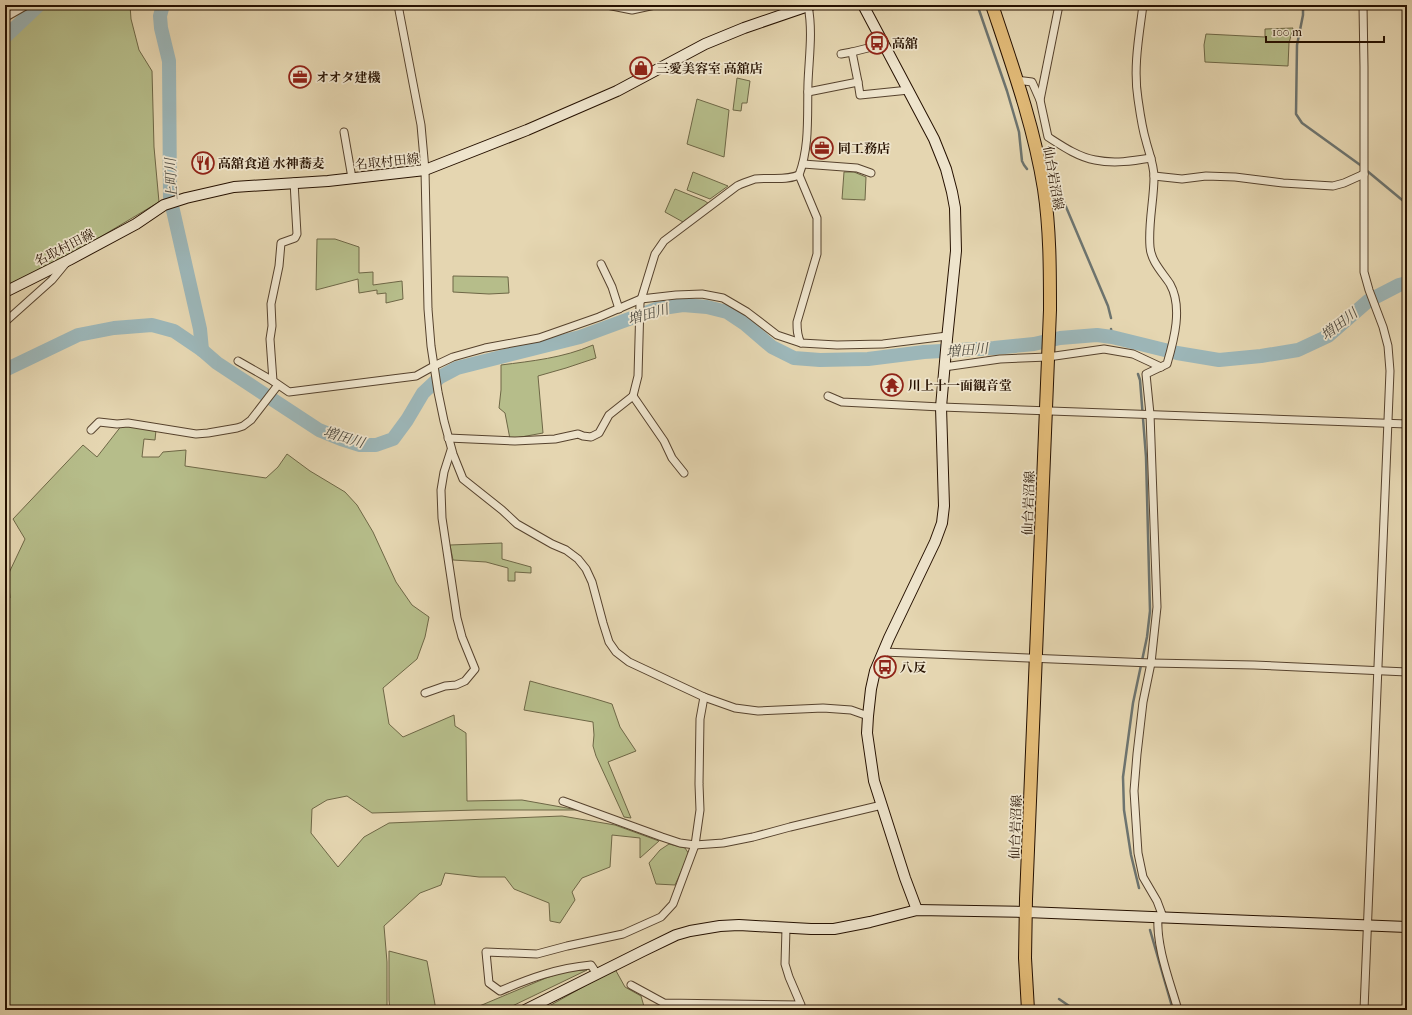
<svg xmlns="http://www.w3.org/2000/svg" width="1412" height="1015" font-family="'IM FELL French Canon','Noto Serif JP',serif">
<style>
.green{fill:#b6bd8a;stroke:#6e6746}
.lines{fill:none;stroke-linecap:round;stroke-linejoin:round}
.stream{stroke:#6d746f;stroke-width:2.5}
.river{stroke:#9cb6b8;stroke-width:14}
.street-casing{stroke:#56422d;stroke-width:9}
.secondary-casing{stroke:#261101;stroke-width:12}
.primary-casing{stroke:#261101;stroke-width:14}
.street{stroke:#eee4cc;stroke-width:7}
.secondary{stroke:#eee4cc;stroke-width:10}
.primary{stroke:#e2bb78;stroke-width:12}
.labels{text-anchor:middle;stroke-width:3.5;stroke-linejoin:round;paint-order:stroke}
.poi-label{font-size:13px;font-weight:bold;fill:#261101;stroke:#eee4cc;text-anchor:start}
.street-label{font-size:13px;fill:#261101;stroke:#eee4cc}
.water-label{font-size:14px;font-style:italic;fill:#4f4b41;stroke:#eee4cc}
</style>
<rect width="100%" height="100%" fill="#e5d6b1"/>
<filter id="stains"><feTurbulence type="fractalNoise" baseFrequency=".005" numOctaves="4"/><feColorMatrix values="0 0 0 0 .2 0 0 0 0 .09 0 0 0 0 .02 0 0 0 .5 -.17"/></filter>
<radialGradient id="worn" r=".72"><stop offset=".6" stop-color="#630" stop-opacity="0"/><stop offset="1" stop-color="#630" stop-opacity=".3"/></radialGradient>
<g class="green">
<path d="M41,5H130L131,19L139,50L152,71L154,147L159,202L55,264L5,289V33Z"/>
<path d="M1293,28L1289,43L1288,66L1205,62L1204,45L1206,34L1265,37V29Z"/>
<path d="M737,78L750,81L747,103H742L741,111L733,110Z"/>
<path d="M697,99L729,110L724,157L687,144Z"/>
<path d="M693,172L728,186L710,199L687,190Z"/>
<path d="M844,172H854L866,177L865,200L842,199Z"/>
<path d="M675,189L705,201L709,204L683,222L665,212Z"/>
<path d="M317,239H335L359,247V273L373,272V285L402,281L403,299L386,303V293L377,294V290L359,293L358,279L316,290Z"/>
<path d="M453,276L508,277L509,293L489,294L453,292Z"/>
<path d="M593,345L596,358L566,368L538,376L543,433L510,439L505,413L499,408L501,390V365C532,361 563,358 593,345Z"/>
<path d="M122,425L156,430L155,440L144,439L142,457H159L163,452L186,450L185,466L266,478L278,467L287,454L310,471L345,492L357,505L373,532L396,582L412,605L429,617L425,637L417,659L383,688L389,724L403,737L454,715L455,726L466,733L467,801L522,800L578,810H477L372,813L347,796L327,800L312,809L311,833L338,867L364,837L389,823L562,816L615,825L659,841L640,858V838L612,835L610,867L582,878L572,892L575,900L560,923L550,921L549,903L514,889L505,877H479L445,873L441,885L420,893L384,926L387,962V1010H5V603L10,598L8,575L25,539L13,519L83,445L97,457Z"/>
<path d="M502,543V559L531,567V573L515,572V581H508V568L486,562L453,560L450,545Z"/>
<path d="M530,681C557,689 585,695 612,704L620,727L636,751L608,762L631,818L624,817L596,756L593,746L594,735L593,722L524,710Z"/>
<path d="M669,844L685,848L689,854L675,885L656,884L649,863L660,850Z"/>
<path d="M389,951L427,961L436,1010H390L389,1000Z"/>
<path d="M615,969L625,987L641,996L645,1010H542Z"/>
<path d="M587,970L504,1010H470L546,978L567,971Z"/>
</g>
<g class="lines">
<g class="stream">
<path d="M1303,5V15L1297,45L1296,114L1302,123L1363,167"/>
<path d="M978,7L1007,91L1019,132L1022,161L1024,165L1027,169"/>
<path d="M1366,170L1407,204"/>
<path d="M1058,193L1061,195L1108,306L1111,318"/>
<path d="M1111,329L1112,337"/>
<path d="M1138,374L1140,380L1146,457L1150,611L1147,637L1133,703L1123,777L1124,810L1131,855L1139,888"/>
<path d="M1150,930L1173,1010"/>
<path d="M1059,999L1075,1010"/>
</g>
<g class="river">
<path d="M163,5L160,16L161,28L169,61L170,197L200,329L202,350"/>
<path d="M5,37L39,5"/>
<path d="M5,370L78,335L114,328L152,325L174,331L202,350L217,363L319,430L341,439L360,445H376L393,439L407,420L423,393L440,377L457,368L580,337L656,309L683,305L707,307L727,312L745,324L772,347L794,358L820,360L868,359L924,352L994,348L1034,344L1060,338L1097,335L1112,337L1177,353L1219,360L1261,356L1298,350L1328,336L1368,301L1399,285L1407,283"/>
</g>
<g class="street-casing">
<g id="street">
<path d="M398,5L421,125L425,170L428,309L431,346L438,392L444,421L453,454L463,479L502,510L517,524L552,544L566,550L578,559L586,569L592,582L603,623L609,642L616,652L629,662L704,697L735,708L758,711L823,708L851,710L868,716"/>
<path d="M607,5L632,10L655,5"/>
<path d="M1059,5L1040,100L1048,137C1062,146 1078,157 1095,160C1114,164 1133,161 1151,158"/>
<path d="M1143,5C1139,36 1133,68 1138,99C1140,113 1142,128 1146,141C1149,153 1154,165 1154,177C1154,200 1148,223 1150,247C1151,261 1162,272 1170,284C1183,307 1174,340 1167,364L1146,374L1150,414L1157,607L1151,663L1143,702L1137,754L1134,791L1138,853L1143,877L1157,901L1163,917"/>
<path d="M1363,5L1364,67V272L1369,290L1383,327L1388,346L1390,371L1364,1010"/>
<path d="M808,6C813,31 809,57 808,83C807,114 810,146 799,175L817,218V254L797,322C797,329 797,336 801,343L837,345L883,344L947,336"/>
<path d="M6,17L27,5"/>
<path d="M841,54L852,52"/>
<path d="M1016,80L1032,82L1040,100"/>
<path d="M858,82L860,95L909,90"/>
<path d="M808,92L858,82L852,52L884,44"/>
<path d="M344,132L352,178"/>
<path d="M803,164L857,168L871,173"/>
<path d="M1154,176L1182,179L1206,176L1235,177L1283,183L1333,186L1344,183L1364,174"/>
<path d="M294,182L297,234L295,238L281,243L279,266L271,304L272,326L270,339L273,381L289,392L416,376L434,366L453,357L485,348L539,338L599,317L641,299L676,295L702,294L723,298L747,312L777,335L801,343"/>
<path d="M601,264L612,287L619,309"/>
<path d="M5,322L52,280L66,263"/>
<path d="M238,361L273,381"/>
<path d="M944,367L1000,359L1048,357L1104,349L1133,354L1161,367"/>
<path d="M633,396L664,441L672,458L684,473"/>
<path d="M828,396L842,402L941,407L1407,424"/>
<path d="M91,430L99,422L117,424L128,423L196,434L208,433L237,428L243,426L251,420L278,385"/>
<path d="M448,438L515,441L555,439L578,434L583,436L591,437L599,433L609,415L633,396L638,376L640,303L655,254L664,241L737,186C743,183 749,181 755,179C770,177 785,181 799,175"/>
<path d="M883,652L1151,663L1254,665L1407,672"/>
<path d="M425,693L445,686L456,685L465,681L475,669L462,637L457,618L442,518L441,490L444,472L451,450"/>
<path d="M563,801L662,837L680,843L695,845L723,843L753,837L790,827L882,805"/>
<path d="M1158,917C1156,947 1170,982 1178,1010"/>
<path d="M597,974L591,965C558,968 530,978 500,991L489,983L486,952L537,954L567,946L623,934L661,917L673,904L695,845L700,810L699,784L700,719L704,697"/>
<path d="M631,985L664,1003L801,1005L789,977L785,964L786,928"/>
</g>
</g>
<g class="secondary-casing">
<g id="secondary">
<path d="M863,5L934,139L946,169L952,192L955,208L956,251L947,339L941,407L944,506L942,523L935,542L889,638L875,671L871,689L868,716L867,733L874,781L905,878L917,910"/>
<path d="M5,292L69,260L136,224L164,205L186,198L234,187L328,181L425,170L527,130L617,91L705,44L744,28L811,5"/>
<path d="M525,1010L643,951L676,935L690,931L720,926L739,925L811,929H834L870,922L917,910L1026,912L1407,927"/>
</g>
</g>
<g class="primary-casing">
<path id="primary" d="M992,5C1012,65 1034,126 1044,189C1050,229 1050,269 1050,310L1026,899L1025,958L1028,1010"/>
</g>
<use href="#street" class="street"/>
<use href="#secondary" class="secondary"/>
<use href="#primary" class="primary"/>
</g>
<defs>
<g id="bus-ring" transform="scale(1.15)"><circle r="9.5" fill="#eee4cc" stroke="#8f2418" stroke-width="1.5"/><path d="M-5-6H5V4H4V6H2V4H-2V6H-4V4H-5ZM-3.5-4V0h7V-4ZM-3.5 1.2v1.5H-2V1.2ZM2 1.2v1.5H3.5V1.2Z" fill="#8f2418"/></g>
<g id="shop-ring" transform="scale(1.15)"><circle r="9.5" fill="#eee4cc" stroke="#8f2418" stroke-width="1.5"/><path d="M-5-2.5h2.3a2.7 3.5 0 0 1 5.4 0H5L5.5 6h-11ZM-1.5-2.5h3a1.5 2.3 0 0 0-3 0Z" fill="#8f2418"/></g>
<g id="office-ring" transform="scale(1.15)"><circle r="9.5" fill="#eee4cc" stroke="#8f2418" stroke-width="1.5"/><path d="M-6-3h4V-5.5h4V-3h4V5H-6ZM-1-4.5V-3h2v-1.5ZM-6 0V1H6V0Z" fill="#8f2418"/></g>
<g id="restaurant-ring" transform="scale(1.15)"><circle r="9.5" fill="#eee4cc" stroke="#8f2418" stroke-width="1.5"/><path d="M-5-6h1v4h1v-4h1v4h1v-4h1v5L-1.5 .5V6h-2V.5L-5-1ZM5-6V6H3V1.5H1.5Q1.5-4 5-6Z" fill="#8f2418"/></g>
<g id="temple-ring" transform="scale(1.15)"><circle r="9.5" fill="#eee4cc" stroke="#8f2418" stroke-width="1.5"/><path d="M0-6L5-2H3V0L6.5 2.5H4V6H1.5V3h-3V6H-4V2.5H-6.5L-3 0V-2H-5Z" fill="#8f2418"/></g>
</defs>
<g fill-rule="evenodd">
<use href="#bus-ring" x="877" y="43"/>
<use href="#shop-ring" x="641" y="68"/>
<use href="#office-ring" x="300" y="77"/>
<use href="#office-ring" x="822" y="148"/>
<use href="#restaurant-ring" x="203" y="163"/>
<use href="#temple-ring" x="892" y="385"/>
<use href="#bus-ring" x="885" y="667"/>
</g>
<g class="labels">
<g class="poi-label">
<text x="892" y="48">高舘</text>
<text x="656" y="73">三愛美容室 高舘店</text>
<text x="316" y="82">オオタ建機</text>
<text x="838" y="153">同工務店</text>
<text x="218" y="168">高舘食道 水神蕎麦</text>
<text x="908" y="390">川上十一面観音堂</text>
<text x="900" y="672">八反</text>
</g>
<g class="street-label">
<text transform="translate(387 161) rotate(-6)" y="5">名取村田線</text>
<text transform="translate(1054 178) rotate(80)" y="5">仙台岩沼線</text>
<text transform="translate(64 247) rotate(-27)" y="5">名取村田線</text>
<text transform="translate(1028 503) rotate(-88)" y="5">仙台岩沼線</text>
<text transform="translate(1015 827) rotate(-88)" y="5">仙台岩沼線</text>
</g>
<g class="water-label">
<text transform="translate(171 179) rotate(-93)" y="5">上町川</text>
<text transform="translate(648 314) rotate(-16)" y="5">増田川</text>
<text transform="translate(1339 324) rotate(-38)" y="5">増田川</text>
<text transform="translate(967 350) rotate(-5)" y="5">増田川</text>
<text transform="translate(344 437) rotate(17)" y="5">増田川</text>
</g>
</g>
<rect width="1412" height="1015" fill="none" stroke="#e5d6b1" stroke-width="20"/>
<rect x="6" y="6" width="1400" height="1003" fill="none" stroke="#261101" stroke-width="2"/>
<rect x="10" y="10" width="1392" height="995" fill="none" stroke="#261101"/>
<path d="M1266 36v6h118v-6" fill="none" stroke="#261101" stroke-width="2"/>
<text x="1272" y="36" font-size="12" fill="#261101" stroke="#eee4cc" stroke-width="3" paint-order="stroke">100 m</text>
<rect width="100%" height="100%" filter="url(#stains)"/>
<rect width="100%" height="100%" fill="url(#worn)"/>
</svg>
